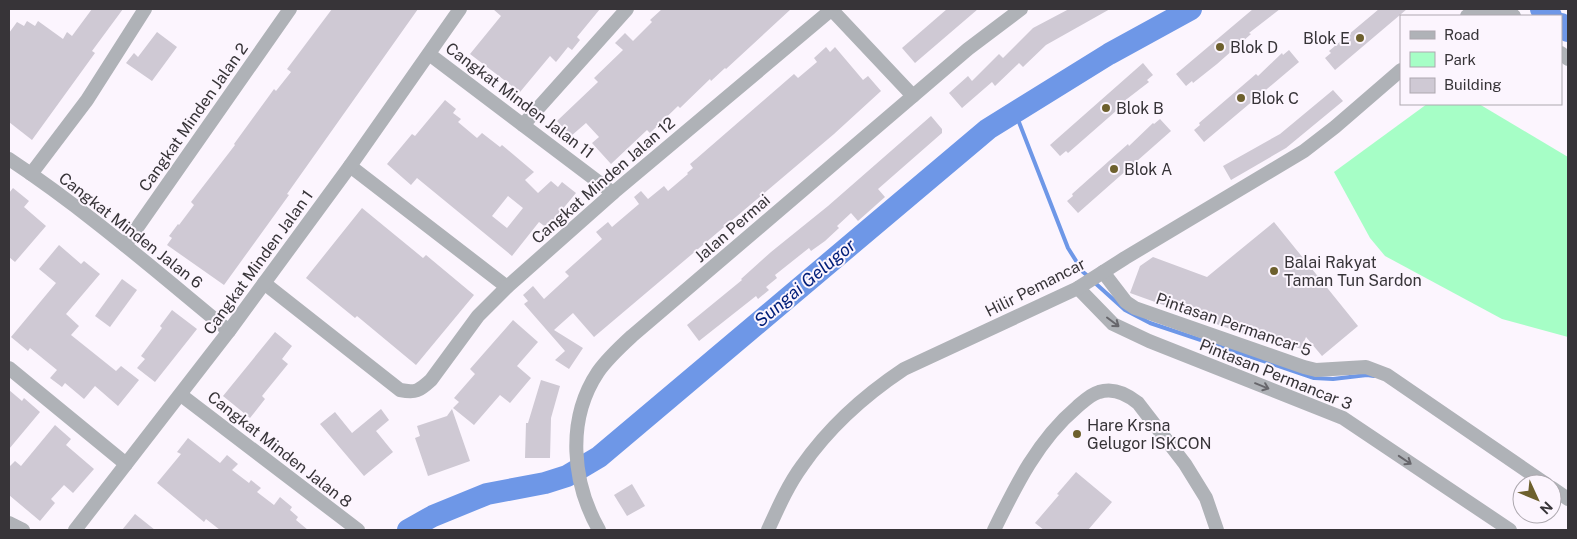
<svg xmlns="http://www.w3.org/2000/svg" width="1577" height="539" font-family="'Public Sans',sans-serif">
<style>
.green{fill:#a6fec6}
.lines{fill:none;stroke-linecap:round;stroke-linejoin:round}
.stream{stroke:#6e97e7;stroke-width:4}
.river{stroke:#6e97e7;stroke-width:22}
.building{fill:#cfc9d4;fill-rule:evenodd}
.minor{stroke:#afb2b7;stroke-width:14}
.oneway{stroke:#67666b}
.poi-dot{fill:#6d602d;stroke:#fcf5fe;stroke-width:2}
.labels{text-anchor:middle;stroke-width:4;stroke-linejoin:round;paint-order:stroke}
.poi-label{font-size:16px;fill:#373438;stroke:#fcf5fe;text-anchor:start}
.street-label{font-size:16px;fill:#373438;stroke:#fcf5fe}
.water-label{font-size:18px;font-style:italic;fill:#001e79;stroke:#fcf5fe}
</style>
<rect width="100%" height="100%" fill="#fcf5fe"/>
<path class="green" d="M1427,104H1479L1568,157V337L1502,319L1385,256L1370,238L1334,172Z"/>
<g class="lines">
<g class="stream">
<path d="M1015,112L1068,248L1083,272L1089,277"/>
<path d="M1094,282L1125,310L1150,323L1314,378L1333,379L1367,375L1374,376"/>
</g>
<g class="river">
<path d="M1541,9L1551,16"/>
<path d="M1561,24L1568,31"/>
<path d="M408,530L433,516L487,494L545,483L567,476L599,457L988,129L1109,54L1191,9"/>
</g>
</g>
<g class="building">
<path d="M92,9H123L92,51L95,53L32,140L9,122V33L17,22L24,26L27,21L35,26L38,21L63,39L67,32L72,36Z"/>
<path d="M332,9H418L287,194L289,195L224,285L167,245L172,238L169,236L178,224L179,225L194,205L191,202L235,145L234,144L269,96L274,89L276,91L291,72L287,69Z"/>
<path d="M493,9H600L577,37L580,40L572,50L568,47L556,62L550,56L520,92L470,54L501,16Z"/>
<path d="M662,9H791L726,69L725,68L711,81L710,79L680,108L678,106L650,133L647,130L611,164L592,143L599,137L586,123L571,136L557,121L598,82L594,78L623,50L615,43L625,33L633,41L652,22L650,20Z"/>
<path d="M947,9H978L915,63L902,48Z"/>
<path d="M1069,9H1110L1046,45L1023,67L1019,63L995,86L992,82L962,108L949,93L968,76L972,81L999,54L1003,58L1033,28Z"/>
<path d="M1253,9H1280L1249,33L1251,34L1217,64L1193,83L1192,81L1186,86L1176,74Z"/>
<path d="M1379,9H1407L1335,70L1325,58L1331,53L1329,51Z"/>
<path d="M157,32L177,47L152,81L126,63L134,53L138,57Z"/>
<path d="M826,47L830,52L835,47L863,80L868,76L881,91L834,134L594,337L573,313L554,330L583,348L569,369L555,360L565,351L524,304L528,301L523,295L533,286L544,299L569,276L565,272L602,239L596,232L608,222L612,227L639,204L634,197L641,191L648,199L664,186L668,191L688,174L687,173L693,168L690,164L696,159L794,74L798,78L817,62L814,58Z"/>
<path d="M1289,50L1299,62L1204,142L1194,130L1200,125L1199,123L1256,74L1258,76L1282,53L1283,55Z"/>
<path d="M1143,63L1153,75L1147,80L1149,82L1123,102L1124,104L1068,153L1066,151L1060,156L1050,145Z"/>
<path d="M1333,90L1343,101L1286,148L1231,180L1223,166L1280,134Z"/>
<path d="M445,100L456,109L453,113L461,119L458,122L477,138L482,133L500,147L502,145L534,172L525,180L538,193L551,181L558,187L562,182L576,193L547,228L539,222L512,256L417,178L411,185L387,164L412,134L415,136ZM508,196L523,208L507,228L492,216Z"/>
<path d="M931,116L942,129V133L878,189L885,197L858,221L851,213L837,226L839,228L825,241L811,251L809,248L775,275L777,278L766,287L769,290L758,299L756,296L699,341L687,325L742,280L741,279L771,252L828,206Z"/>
<path d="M1160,119L1171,131L1078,213L1067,201L1073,196L1072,194L1128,144L1129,146L1153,123L1154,124Z"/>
<path d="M13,188L29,201L24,207L46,226L15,262L9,257V193Z"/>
<path d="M362,208L423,258L426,255L474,295L416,365L357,316L355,318L306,278Z"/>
<path d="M1274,222L1358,326L1322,356L1306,337L1301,349L1288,344L1286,349L1130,293L1140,266L1153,257L1207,277Z"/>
<path d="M59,245L81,264L84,261L100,274L66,314L79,326L71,335L116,371L121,366L139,380L118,406L95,386L84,399L65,383L62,387L50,378L57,370L30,348L28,351L11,337L56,283L39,269Z"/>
<path d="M122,279L137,290L110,327L95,316Z"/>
<path d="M172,310L197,329L155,382L137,368L145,359L141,356L162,328L160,326Z"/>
<path d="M513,320L538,342L517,366L531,378L510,403L500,395L474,425L453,408L459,402L454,398L475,374L470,369Z"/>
<path d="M275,332L292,346L282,359L288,364L262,396L265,399L250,418L223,396Z"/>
<path d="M541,380L560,386L551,418L550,458H525L526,423H528Z"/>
<path d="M9,390L22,401L24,398L40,412L9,449Z"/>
<path d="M381,409L389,420L376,431L393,452L364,476L320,424L335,412L352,433Z"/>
<path d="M452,409L470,461L428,476L415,438L420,436L417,426L447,416Z"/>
<path d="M55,425L71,439L66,445L94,469L73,493L64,485L51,499L55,503L40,521L9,495V467L15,461L21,466Z"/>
<path d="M188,438L220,463L227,455L238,464L232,470L249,483L251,480L261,488L257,492L274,505L280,497L292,507L290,510L298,517L296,520L308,530H220L206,519L204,522L157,483L181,454L177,452Z"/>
<path d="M1076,472L1112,502L1088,530H1044L1035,523L1059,495L1057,494Z"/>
<path d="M632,484L645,506L627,516L614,495Z"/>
<path d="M135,514L155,530H122Z"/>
</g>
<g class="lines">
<g class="minor">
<path d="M831,9L913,96"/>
<path d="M1467,16C1482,8 1500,7 1514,16"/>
<path d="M1561,53L1568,59"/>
<path d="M429,54L613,193"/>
<path d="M523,125L627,9"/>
<path d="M9,159C86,210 157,272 229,331"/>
<path d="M350,166L507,287"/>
<path d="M31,174L87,100L145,9"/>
<path d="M125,245L290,9"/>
<path d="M1103,272L1126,302L1135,308L1304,367L1316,370L1366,367L1387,375L1546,484"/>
<path d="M264,283L400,390C416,393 419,391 431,380L478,316L507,287L613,193L831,10"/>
<path d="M1078,288L1113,324L1149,341L1343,418L1510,530"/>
<path d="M9,368L126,464"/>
<path d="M181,395L358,530"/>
<path d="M1552,488L1568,499"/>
<path d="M9,523L23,530"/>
<path d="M75,530L229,331L350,166L460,9"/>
<path d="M599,530C572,482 566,420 598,372C607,359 620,347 632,336L968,49L1021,9"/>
<path d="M768,530C778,508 788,485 802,466C829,427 865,395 904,369L1078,288L1125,258L1304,151L1335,127L1401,70"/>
<path d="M994,530C1016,485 1038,440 1077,407C1084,401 1091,394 1099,392C1114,387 1127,394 1138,403L1185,464L1206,498L1217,530"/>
</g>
</g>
<defs><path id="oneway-shaft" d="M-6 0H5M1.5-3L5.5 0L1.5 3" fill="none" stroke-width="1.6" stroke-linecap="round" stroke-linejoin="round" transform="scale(1.25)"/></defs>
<g class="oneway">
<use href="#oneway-shaft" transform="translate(1113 322) rotate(37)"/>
<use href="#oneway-shaft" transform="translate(1262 386) rotate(22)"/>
<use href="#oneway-shaft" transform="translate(1405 460) rotate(34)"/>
</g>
<g class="poi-dot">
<circle cx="1360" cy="38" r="5"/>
<circle cx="1220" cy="47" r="5"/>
<circle cx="1241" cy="98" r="5"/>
<circle cx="1106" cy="108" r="5"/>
<circle cx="1114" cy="169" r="5"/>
<circle cx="1274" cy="271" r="5"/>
<circle cx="1077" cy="434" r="5"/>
</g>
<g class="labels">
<g class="poi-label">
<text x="1350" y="44" text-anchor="end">Blok E</text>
<text x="1230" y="53">Blok D</text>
<text x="1251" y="104">Blok C</text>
<text x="1116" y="114">Blok B</text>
<text x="1124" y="175">Blok A</text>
<text x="1284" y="268">Balai Rakyat<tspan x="1284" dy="18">Taman Tun Sardon</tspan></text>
<text x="1087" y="431">Hare Krsna<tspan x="1087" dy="18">Gelugor ISKCON</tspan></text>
</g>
<g class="street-label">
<text transform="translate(520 100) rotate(37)" y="6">Cangkat Minden Jalan 11</text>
<text transform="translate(193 117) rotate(-55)" y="6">Cangkat Minden Jalan 2</text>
<text transform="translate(603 180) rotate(-41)" y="6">Cangkat Minden Jalan 12</text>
<text transform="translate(732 228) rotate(-41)" y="6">Jalan Permai</text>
<text transform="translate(131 230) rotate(38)" y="6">Cangkat Minden Jalan 6</text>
<text transform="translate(258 262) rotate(-54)" y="6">Cangkat Minden Jalan 1</text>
<text transform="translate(1035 287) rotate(-27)" y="6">Hilir Pemancar</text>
<text transform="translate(1234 324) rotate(19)" y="6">Pintasan Permancar 5</text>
<text transform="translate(1276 374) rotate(22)" y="6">Pintasan Permancar 3</text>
<text transform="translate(280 449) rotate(38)" y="6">Cangkat Minden Jalan 8</text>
</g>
<g class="water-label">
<text transform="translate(805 283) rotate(-40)" y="6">Sungai Gelugor</text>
</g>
</g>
<rect width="1577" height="539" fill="none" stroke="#373438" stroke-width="20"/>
<rect x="1400" y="15" width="162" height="90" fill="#fcf5fe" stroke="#ada8af"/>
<rect x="1410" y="31" width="25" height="8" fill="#afb2b7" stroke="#ada8af"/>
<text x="1444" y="40" font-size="15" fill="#373438">Road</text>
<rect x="1410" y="52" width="25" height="15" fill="#a6fec6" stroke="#ada8af"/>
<text x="1444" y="65" font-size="15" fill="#373438">Park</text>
<rect x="1410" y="78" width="25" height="15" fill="#cfc9d4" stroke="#ada8af"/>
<text x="1444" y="90" font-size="15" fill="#373438">Building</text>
<g transform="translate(1537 499) rotate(134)"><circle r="24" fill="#fcf5fe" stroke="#ada8af"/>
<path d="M0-4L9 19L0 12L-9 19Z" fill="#6d602d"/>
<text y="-8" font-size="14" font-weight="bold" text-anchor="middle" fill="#373438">N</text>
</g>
</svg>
